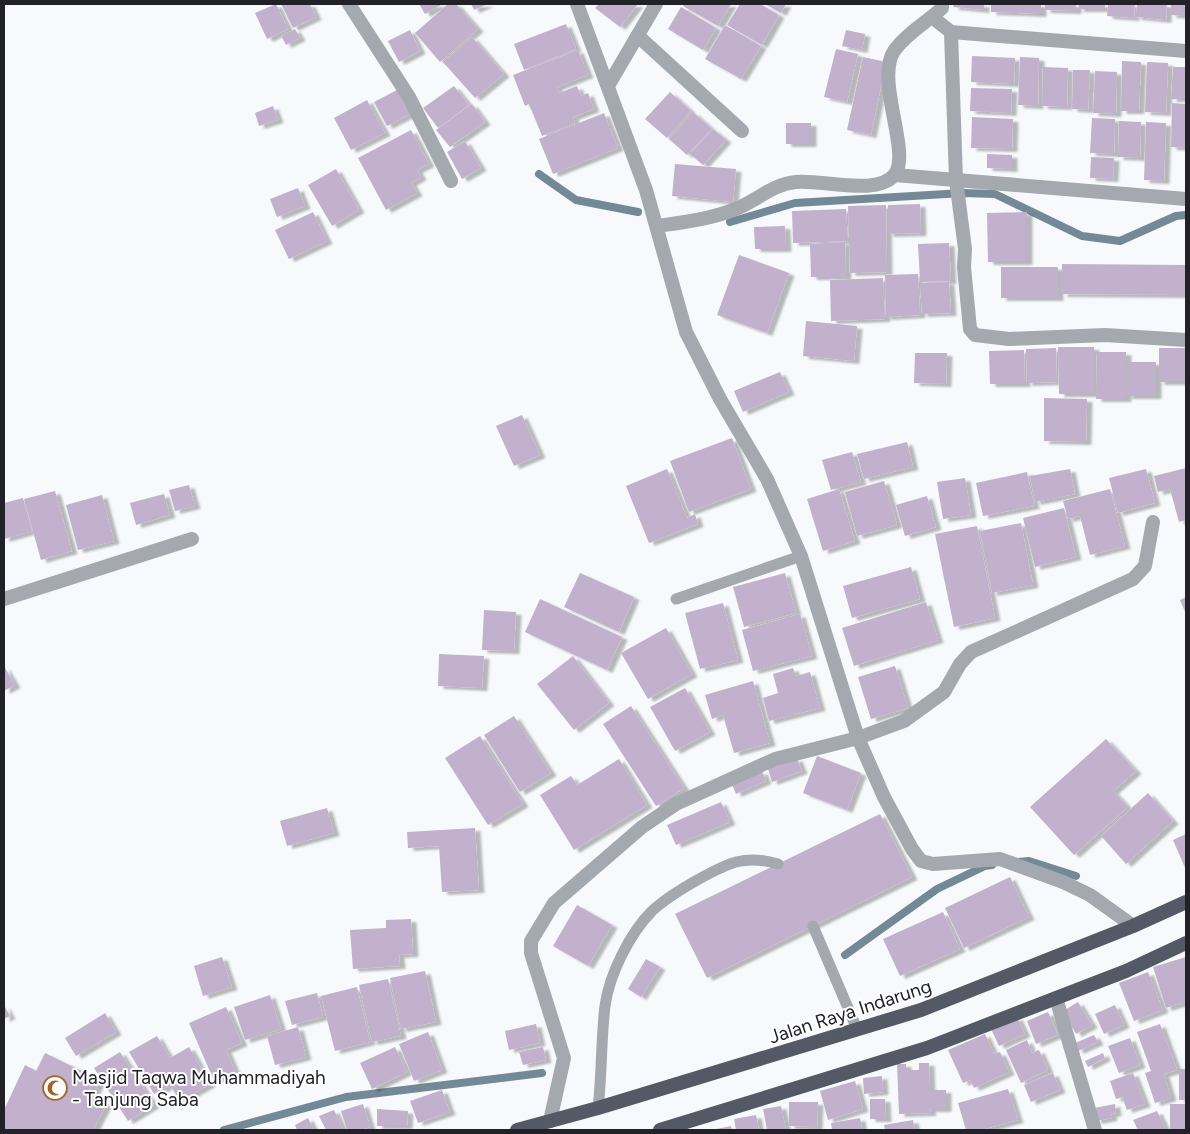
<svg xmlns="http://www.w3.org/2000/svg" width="1190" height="1134" font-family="Figtree,sans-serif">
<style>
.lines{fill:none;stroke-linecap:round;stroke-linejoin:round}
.stream{stroke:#738996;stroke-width:8}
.building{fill:#c1b1cc;filter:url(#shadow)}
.service{stroke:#a4a8af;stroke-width:11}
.minor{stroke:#a4a8af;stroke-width:14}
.trunk{stroke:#535a66;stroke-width:14}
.labels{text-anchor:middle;stroke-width:4;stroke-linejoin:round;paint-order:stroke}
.street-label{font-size:19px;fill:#212127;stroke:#fff}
.poi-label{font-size:19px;fill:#212127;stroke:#fff;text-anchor:start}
</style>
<defs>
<filter id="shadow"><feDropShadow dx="5.5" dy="3" stdDeviation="1" flood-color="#0004"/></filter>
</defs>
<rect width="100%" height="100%" fill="#f8f9fc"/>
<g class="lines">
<g class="stream">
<path d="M539,174L576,200L638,212"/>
<path d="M730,222L795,203L963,193L995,194L1082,236L1120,241L1176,216L1186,215"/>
<path d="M1018,862L1029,861L1076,876"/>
<path d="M845,955L937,889L985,866L992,865"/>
<path d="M224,1130L346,1097L542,1073"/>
</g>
</g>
<g class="building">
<path d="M276,4L288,29L267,39L255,13Z"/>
<path d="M281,4H310L316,17L293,28Z"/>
<path d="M419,4H443L425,14Z"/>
<path d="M448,4H456L478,29L440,62L415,33Z"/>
<path d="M471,4H488L474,10Z"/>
<path d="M599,4H638L620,27L595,8Z"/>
<path d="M684,4H731L718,26L683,6Z"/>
<path d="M740,4H760L779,15L762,45L727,25Z"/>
<path d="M765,4H786L781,13Z"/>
<path d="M954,4H984V10L953,7Z"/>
<path d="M991,4H1041V14L991,12Z"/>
<path d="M1045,4H1076V11L1045,10Z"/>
<path d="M1079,4H1105V9H1078Z"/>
<path d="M1108,4H1135L1134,18L1107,16Z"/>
<path d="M1137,4H1167L1166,20L1136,17Z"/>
<path d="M1171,4H1186V16L1171,15Z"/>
<path d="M681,7L716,28L703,50L668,29Z"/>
<path d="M566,24L576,49L524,70L514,44Z"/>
<path d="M725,25L761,46L741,79L705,59Z"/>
<path d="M295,29L300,38L286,45L281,36Z"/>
<path d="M410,30L420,51L399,62L388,41Z"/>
<path d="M846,30L865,34L862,50L842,46Z"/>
<path d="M472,37L504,74L475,98L443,62Z"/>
<path d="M836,49L858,54L847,102L824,97Z"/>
<path d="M578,50L588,75L557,87L559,93L577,86L581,96L588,93L594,109L573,117L575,123L542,136L529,104L525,106L513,75Z"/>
<path d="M972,56L1015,58L1014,84L971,82Z"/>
<path d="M863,57L886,62L871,135L847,130Z"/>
<path d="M1020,57L1039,58L1038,106L1018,105Z"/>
<path d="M1122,61L1141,62L1139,111H1121Z"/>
<path d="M1147,62L1168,63L1166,113L1145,112Z"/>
<path d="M1043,67L1068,68L1067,107L1042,106Z"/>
<path d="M1173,67H1186V99H1171Z"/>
<path d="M1073,70H1090L1088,110L1072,109Z"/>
<path d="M1095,71L1117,72L1116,114L1093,113Z"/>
<path d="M454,86L469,105L438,128L423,108Z"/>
<path d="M971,88L1012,89L1011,113L970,111Z"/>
<path d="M399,89L412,113L387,126L374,102Z"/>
<path d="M670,92L691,111L667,138L645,119Z"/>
<path d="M367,100L385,133L351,150L334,118Z"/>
<path d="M1172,103L1186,104V148L1171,147Z"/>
<path d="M472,104L485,122L450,147L436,130Z"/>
<path d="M273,106L278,120L259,126L255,113Z"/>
<path d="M693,112L712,129L687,155L669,139Z"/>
<path d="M604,113L618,148L553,174L539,139Z"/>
<path d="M972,117L1013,119L1012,149L971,148Z"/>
<path d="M1092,118L1115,119L1114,154L1090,153Z"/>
<path d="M1119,121L1141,122L1140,158L1118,157Z"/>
<path d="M1146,122L1166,123L1164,181L1144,180Z"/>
<rect x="786" y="123" width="25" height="21"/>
<path d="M713,129L726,140L703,165L690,154Z"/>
<path d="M411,130L429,164L417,170L421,177L411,183L417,193L386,210L358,158Z"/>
<path d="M465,141L481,168L462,179L447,152Z"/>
<path d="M987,154L1012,155V169L987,168Z"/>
<path d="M1091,157L1114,158L1113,179L1090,178Z"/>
<path d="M675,164L736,169L733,202L672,196Z"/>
<path d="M336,169L359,210L332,226L308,185Z"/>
<path d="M298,188L305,206L277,217L270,199Z"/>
<path d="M920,204L921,233L888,234V205Z"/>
<path d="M886,205L887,272L850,273L848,206Z"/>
<path d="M846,209L848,241L793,243L792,211Z"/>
<path d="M313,212L327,241L289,259L275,230Z"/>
<path d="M1027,212V262H988L987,213Z"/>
<path d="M785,226L786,249H755L754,227Z"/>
<path d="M845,242L846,277H811L810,244Z"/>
<path d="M949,243L951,281L920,282L918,244Z"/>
<path d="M739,255L789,273L767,333L717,315Z"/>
<path d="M1062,264L1186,265V295L1062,294Z"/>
<rect x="1001" y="267" width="57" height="31"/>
<path d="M918,274L920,315L886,317L885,275Z"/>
<path d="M883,278L885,319L831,321L830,280Z"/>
<path d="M949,282L951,313L922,314L920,283Z"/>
<path d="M806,321L857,326L854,361L803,356Z"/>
<path d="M1058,347H1094V394H1059Z"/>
<path d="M1056,348L1057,382L1027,383L1026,349Z"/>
<rect x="1159" y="348" width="27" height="34"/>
<path d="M1024,350L1025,384H990L989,351Z"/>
<path d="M1097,352H1126V399H1096Z"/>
<path d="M915,353H947L946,384L914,383Z"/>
<rect x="1127" y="362" width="29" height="34"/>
<path d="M780,372L789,392L743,412L734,391Z"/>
<path d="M1044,398L1087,399L1086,442L1044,441Z"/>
<path d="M522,415L540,455L514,466L496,426Z"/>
<path d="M732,438L751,489L689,512L670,461Z"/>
<path d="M907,442L913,467L864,479L857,454Z"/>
<path d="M852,452L861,482L831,490L822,460Z"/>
<path d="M1186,468V520L1179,522L1170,489L1158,492L1154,476Z"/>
<path d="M667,469L687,518L695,514L698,524L649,543L626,486Z"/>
<path d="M1070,469L1075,494L1035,502L1030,476Z"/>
<path d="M1146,469L1155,503L1118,513L1109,478Z"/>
<path d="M1027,472L1034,506L983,516L976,483Z"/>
<path d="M965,478L971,515L943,519L937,482Z"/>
<path d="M884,481L897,525L857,536L845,492Z"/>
<path d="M189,485L195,506L175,511L169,490Z"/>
<path d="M839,489L855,541L823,551L807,499Z"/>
<path d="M1110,489L1125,546L1090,555L1080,516L1068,519L1063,501Z"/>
<path d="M55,491L72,551L41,560L24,499Z"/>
<path d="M164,494L170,515L136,525L130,503Z"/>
<path d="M102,495L114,541L78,550L66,505Z"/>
<path d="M927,496L936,527L905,536L896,505Z"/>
<path d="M23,498L32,531L4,539V503Z"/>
<path d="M1064,508L1076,557L1035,567L1023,518Z"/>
<path d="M1021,523L1033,585L992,593L980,531Z"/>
<path d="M977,526L995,618L954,627L935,534Z"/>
<path d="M911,567L920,599L852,618L843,586Z"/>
<path d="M580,573L634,597L619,632L564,607Z"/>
<path d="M785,573L796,613L744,627L733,587Z"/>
<path d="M1186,597V614L1180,600Z"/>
<path d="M540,599L622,637L607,670L525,632Z"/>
<path d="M926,602L938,640L854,666L842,628Z"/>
<path d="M723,603L738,660L700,669L685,613Z"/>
<path d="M484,610L516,612L514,651L482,650Z"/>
<path d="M800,614L812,656L753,671L742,630Z"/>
<path d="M666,628L692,674L648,699L621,653Z"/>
<path d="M439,654L484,656L482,688L438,686Z"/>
<path d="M573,656L609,703L574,730L537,684Z"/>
<path d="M4,666L15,685L4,691Z"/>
<path d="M895,666L908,708L871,719L858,677Z"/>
<path d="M793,668L796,676L810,672L820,708L769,721L763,698L778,693L773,674Z"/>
<path d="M753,681L770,743L734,753L723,715L712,719L705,695Z"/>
<path d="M685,688L710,732L675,751L650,707Z"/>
<path d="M631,706L684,788L656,806L603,724Z"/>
<path d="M514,716L551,773L520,792L484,735Z"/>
<path d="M480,736L523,804L488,825L445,758Z"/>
<path d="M1106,739L1136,771L1113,791L1128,807L1074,855L1030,807Z"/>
<path d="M817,756L861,773L847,810L803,793Z"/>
<path d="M797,758L802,771L772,782L768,769Z"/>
<path d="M619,759L647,805L574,850L540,795L571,776L577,785Z"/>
<path d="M762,771L766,781L736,794L732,784Z"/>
<path d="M1148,793L1173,821L1126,864L1101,836Z"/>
<path d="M721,802L730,822L676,845L667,825Z"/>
<path d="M327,808L334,833L287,846L280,821Z"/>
<path d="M880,814L912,877L707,978L675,914Z"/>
<path d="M475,828L479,890L442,892L439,846L408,848L407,832Z"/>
<path d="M1186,834V870L1173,840Z"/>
<path d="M1010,877L1029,917L964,948L945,908Z"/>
<path d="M577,905L612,925L588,966L553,946Z"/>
<path d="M943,912L960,949L900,976L883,939Z"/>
<path d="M411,919L413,954L399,955L400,966L353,969L350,930L386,928V920Z"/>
<path d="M222,957L232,987L203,996L194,966Z"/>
<path d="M1186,957V1002L1166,1008L1153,967Z"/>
<path d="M646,959L660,967L641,997L628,989Z"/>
<path d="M425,971L436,1022L401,1029L390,978Z"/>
<path d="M1148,972L1163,1010L1134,1021L1119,983Z"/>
<path d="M388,979L401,1036L372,1042L359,985Z"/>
<path d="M357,987L370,1042L335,1051L321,996Z"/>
<path d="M317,993L323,1017L292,1025L285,1001Z"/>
<path d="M270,995L281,1029L245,1040L234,1007Z"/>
<path d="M1078,1002L1092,1025L1076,1034L1063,1011Z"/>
<path d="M4,1005L10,1016L4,1019Z"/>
<path d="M1115,1005L1124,1025L1104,1034L1095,1014Z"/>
<path d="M226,1007L242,1043L226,1050L235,1071L214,1081L189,1023Z"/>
<path d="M1048,1012L1058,1035L1036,1044L1027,1021Z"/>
<path d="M105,1013L116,1032L76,1056L65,1038Z"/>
<path d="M1017,1017L1025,1034L999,1046L991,1029Z"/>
<path d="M536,1024L540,1043L509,1050L505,1031Z"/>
<path d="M1160,1024L1177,1070L1164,1074L1171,1098L1155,1103L1145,1073L1151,1071L1137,1032Z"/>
<path d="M298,1027L306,1057L275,1065L267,1036Z"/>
<path d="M428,1032L442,1070L414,1081L399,1044Z"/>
<path d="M985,1034L994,1054L1000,1052L1009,1072L974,1088L970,1080L963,1083L948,1050Z"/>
<path d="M1094,1035L1098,1042L1078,1051L1075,1043Z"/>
<path d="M157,1036L170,1058L189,1047L210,1084L180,1101L170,1085L154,1094L129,1052Z"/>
<path d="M1130,1038L1140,1065L1119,1073L1108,1046Z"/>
<path d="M1027,1040L1032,1053L1039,1050L1048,1070L1021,1083L1006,1050Z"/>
<path d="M395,1047L407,1072L372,1089L360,1063Z"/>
<path d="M543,1047L546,1060L523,1065L519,1052Z"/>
<path d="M120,1052L154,1105L128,1121L94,1068Z"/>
<path d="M45,1053L100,1080L93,1095L107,1103L93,1130H4V1110L25,1065L36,1071Z"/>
<path d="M1103,1053L1105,1058L1088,1067L1085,1061Z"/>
<path d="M919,1063H929L930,1090H946V1109H930L931,1113L899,1114L897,1064H906V1070H919Z"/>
<rect x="1179" y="1069" width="7" height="31"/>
<path d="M1053,1073L1060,1090L1031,1102L1024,1085Z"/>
<path d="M1133,1073L1145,1104L1127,1110L1122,1097L1116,1099L1110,1081Z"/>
<path d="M882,1076L883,1092L864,1094L863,1078Z"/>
<path d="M855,1081L863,1109L828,1120L820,1091Z"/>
<path d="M1008,1089L1018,1120L981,1130H966L958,1103Z"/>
<path d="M442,1090L450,1112L418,1123L410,1101Z"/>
<path d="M870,1099H885L886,1119H870Z"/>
<path d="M789,1102H818L817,1127L789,1126Z"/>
<path d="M363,1104L370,1127L360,1130H347L341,1111Z"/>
<path d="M1115,1104L1116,1113L1111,1114L1112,1118L1096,1121L1094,1108Z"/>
<rect x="1170" y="1104" width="16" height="26"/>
<path d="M781,1106L786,1130H767L763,1109Z"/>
<path d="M377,1109L408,1111L407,1126H377Z"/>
<path d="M334,1110L343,1130H326L319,1116Z"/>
<path d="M1157,1111L1166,1130H1138L1133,1120Z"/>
<path d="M756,1115L759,1130H736L734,1119Z"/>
<path d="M308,1118L314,1130H297L295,1125Z"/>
<path d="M860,1118L862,1130H832L831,1123Z"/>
<path d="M913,1120L915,1130H885L884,1125Z"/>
<path d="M731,1126L732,1130H716V1129Z"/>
</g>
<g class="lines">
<g class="service">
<path d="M676,599L801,556"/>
<path d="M813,926L857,1029"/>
<path d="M598,1108C602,1074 601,1039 605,1006C609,975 630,933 652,911C666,898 683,888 699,879C728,863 745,854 778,864"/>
</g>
<g class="minor">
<path d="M349,4L409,97L451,181"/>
<path d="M577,4L646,190L686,332L720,399L767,479L801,556L858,738L884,797L912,849L921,861L933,864L1000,859L1063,882L1090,895L1133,926"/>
<path d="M932,17L951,32L1186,51"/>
<path d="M951,32L956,180L965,249L964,267L970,329L975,335L1009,339L1105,335L1186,340"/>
<path d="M638,36L742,131"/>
<path d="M608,86L656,4"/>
<path d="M895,175L1186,199"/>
<path d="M657,226C685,222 712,219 738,208C759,199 773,184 796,182C820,179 879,197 895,174C911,152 875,80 894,51C906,34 927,22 942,8V4"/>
<path d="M4,599L192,539"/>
<path d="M1056,998L1095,1130"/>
<path d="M550,1121L564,1058L531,953V941L554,903L642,827L676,804L775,759L858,738L904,721L944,692L960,664L971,652L1133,579L1145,566L1153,522"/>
</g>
<g class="trunk">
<path d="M517,1130L598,1108L921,1010L1133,926L1186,902"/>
<path d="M660,1130L927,1048L1126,971L1186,943"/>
</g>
</g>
<defs>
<g id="mosque-ring" transform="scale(1.25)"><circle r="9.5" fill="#fff" stroke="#a16528" stroke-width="1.5"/><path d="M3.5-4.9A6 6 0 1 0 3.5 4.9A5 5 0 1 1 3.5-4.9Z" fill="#a16528"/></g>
</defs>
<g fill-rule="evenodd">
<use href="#mosque-ring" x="55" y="1088"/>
</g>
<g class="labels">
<g class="street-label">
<text transform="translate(850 1011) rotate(-18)" y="7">Jalan Raya Indarung</text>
</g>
<g class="poi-label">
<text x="72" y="1084">Masjid Taqwa Muhammadiyah<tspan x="72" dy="22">- Tanjung Saba</tspan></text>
</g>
</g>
<rect width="1190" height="1134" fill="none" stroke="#212127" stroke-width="10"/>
</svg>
